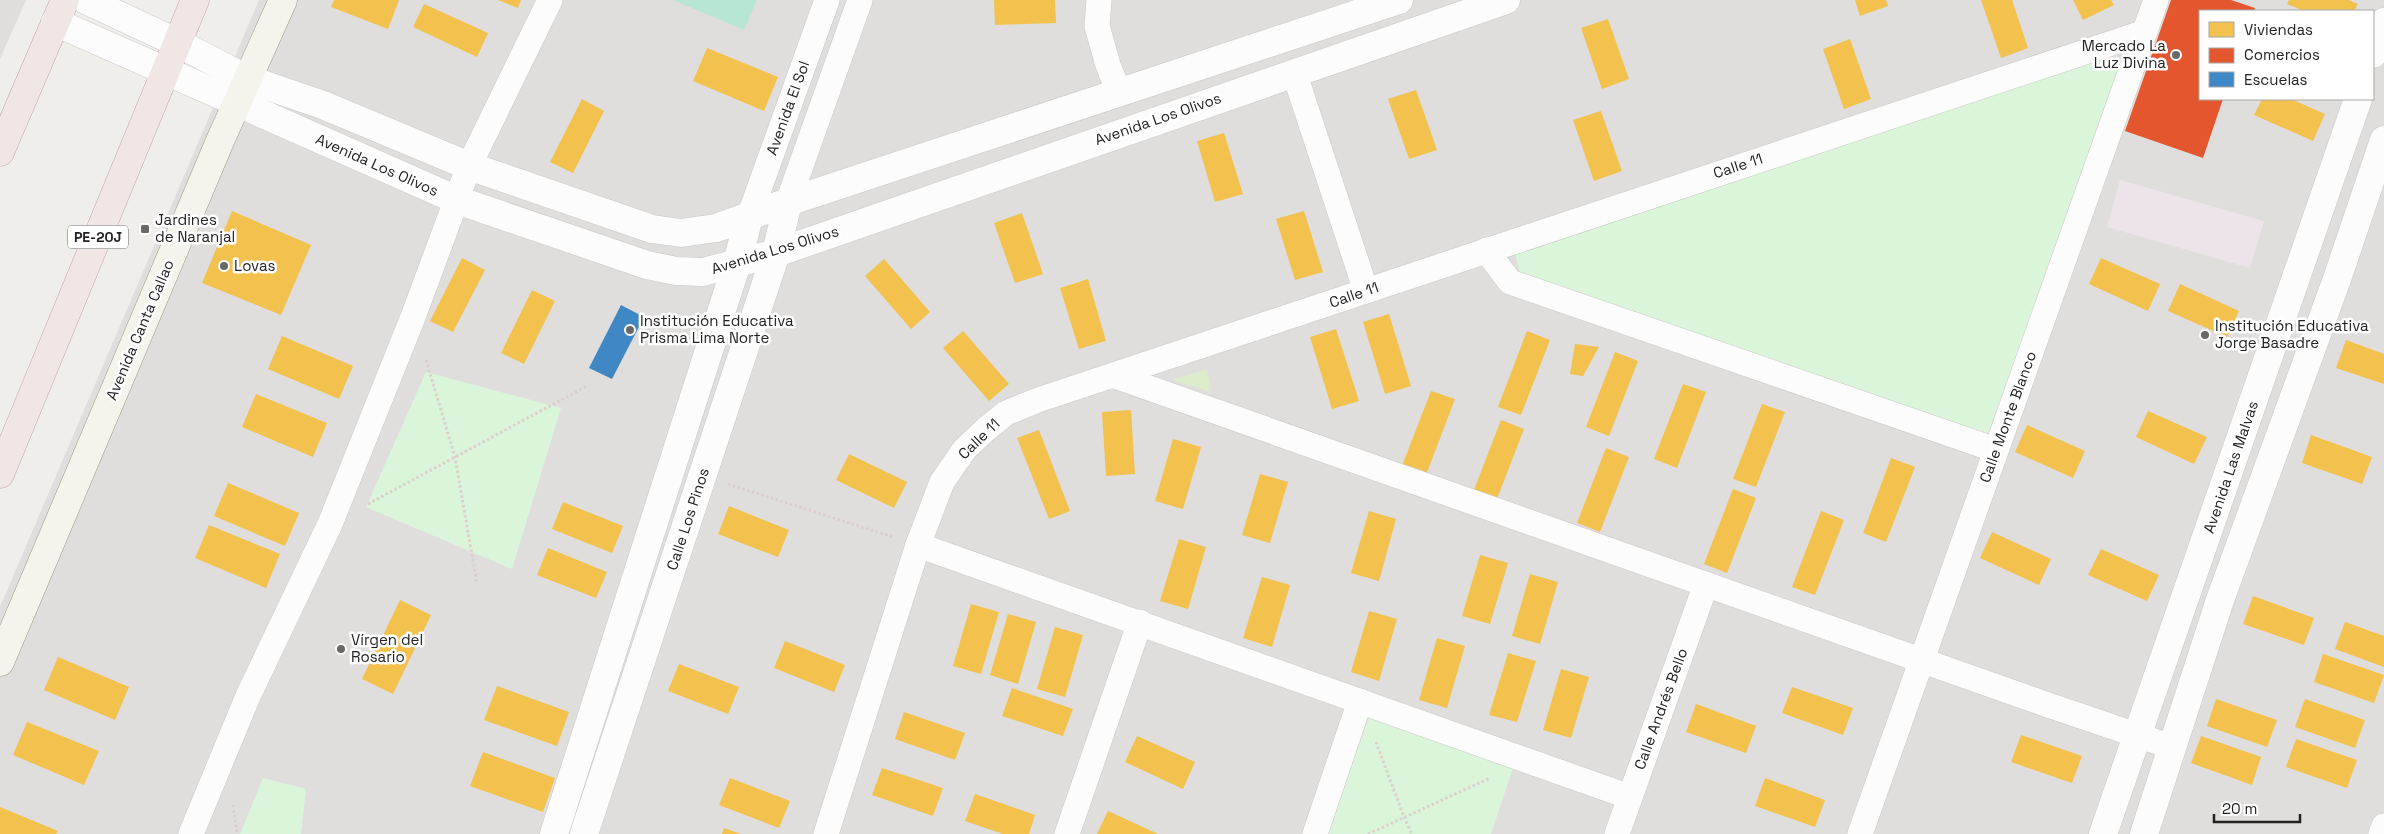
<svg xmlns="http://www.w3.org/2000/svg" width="2384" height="834" font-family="'Space Grotesk',sans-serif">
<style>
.residential{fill:#dfdedc;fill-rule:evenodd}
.industrial{fill:#ede4e9}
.grass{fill:#ddeccb}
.park{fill:#daf5da}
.pitch{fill:#b7e6d2}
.homes{fill:#f2c14e}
.shops{fill:#e4572e}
.schools{fill:#3f88c5}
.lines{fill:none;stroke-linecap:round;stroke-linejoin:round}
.minor-casing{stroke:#c9c8c7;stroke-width:26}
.tertiary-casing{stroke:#c9c8c7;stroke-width:29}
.secondary-casing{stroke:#999a82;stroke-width:29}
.trunk-casing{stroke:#c5a2ac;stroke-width:29}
.path{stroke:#dccecd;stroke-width:3;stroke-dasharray:2.5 2.5;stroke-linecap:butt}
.minor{stroke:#fdfcfc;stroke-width:25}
.tertiary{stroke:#fdfcfc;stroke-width:28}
.secondary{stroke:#f4f4ed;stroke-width:28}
.trunk{stroke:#f0e6e4;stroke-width:28}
.poi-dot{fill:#6a6968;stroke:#fff;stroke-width:2}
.labels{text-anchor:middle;stroke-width:5;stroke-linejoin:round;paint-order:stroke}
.shield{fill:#fff;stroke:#646464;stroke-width:1}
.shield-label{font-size:14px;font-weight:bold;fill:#222}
.poi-label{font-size:15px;fill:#222;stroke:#fff;text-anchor:start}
.street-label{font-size:15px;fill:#222;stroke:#fff}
</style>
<rect width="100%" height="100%" fill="#f0eeeb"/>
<g class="residential">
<path d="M0,0H26L0,59Z"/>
<path d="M259,0H2384V834H0V607ZM2200,11H2373V99H2200Z"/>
</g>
<path class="industrial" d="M2120,180L2264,221L2250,268L2107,227Z"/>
<path class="grass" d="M1207,369L1211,392L1172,380Z"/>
<g class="park">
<path d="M2103,57L2123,65L1988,434L1520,273L1515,253Z"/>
<path d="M426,372L561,408L512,569L366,507Z"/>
<path d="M1369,716L1513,768L1491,834H1328Z"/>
<path d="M263,778L306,789L301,834H240Z"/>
</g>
<path class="pitch" d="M673,0H757L744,30Z"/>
<g class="homes">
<path d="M334,0H399L388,29L331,7Z"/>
<path d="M498,0H521L518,8Z"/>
<path d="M994,0H1055L1056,23L995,25Z"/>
<path d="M1855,0H1886L1888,6L1860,16Z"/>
<path d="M1981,0H2012L2028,48L2001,58Z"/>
<path d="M2073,0H2111L2114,5L2083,20Z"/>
<path d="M2289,0H2349L2358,4L2354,11H2304L2287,4Z"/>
<path d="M424,4L488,33L477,57L413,27Z"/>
<path d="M1608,19L1629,79L1602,89L1581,28Z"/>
<path d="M1850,39L1871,99L1844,109L1823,49Z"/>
<path d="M707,48L778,77L764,111L693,81Z"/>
<path d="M1416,90L1437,150L1409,159L1388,99Z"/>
<path d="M582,99L604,111L573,173L550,162Z"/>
<path d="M2262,99H2291L2325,114L2313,141L2254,115Z"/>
<path d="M1601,111L1622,171L1594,181L1573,120Z"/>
<path d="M1224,133L1243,194L1215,202L1197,141Z"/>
<path d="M232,211L311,245L281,315L202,283Z"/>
<path d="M1304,211L1323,272L1295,280L1276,219Z"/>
<path d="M1022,213L1043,274L1015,283L994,223Z"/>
<path d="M462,258L485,270L453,332L430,321Z"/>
<path d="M2101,258L2160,284L2148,311L2089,284Z"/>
<path d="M884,259L930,312L911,329L865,276Z"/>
<path d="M1088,279L1106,341L1079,349L1060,288Z"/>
<path d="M2180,284L2239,311L2227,337L2168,311Z"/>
<path d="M532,290L555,301L524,364L501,353Z"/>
<path d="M1389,314L1411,386L1385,394L1363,322Z"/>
<path d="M1336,329L1359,401L1332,409L1310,337Z"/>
<path d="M963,331L1009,384L989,401L943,348Z"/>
<path d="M1527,331L1550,340L1521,415L1498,407Z"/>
<path d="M282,336L353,366L339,399L268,369Z"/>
<path d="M2346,340L2384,354V384L2336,368Z"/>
<path d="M1575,344L1599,347L1583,376L1570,374Z"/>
<path d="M1615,352L1638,361L1609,436L1586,427Z"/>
<path d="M1683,384L1706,392L1677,468L1654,459Z"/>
<path d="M1431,391L1455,399L1426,475L1402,466Z"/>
<path d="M256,394L327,423L313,457L242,427Z"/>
<path d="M1762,404L1785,412L1756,487L1733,479Z"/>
<path d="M1131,410L1135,474L1106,476L1102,412Z"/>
<path d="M2148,411L2207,437L2194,464L2136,437Z"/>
<path d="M1501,420L1524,429L1495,504L1472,495Z"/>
<path d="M2027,425L2085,451L2073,478L2015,452Z"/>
<path d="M1039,430L1070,511L1049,519L1017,438Z"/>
<path d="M2311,435L2372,457L2362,484L2302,463Z"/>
<path d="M1173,439L1201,447L1183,509L1155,501Z"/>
<path d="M1606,448L1629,457L1600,532L1577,523Z"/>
<path d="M849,454L907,482L894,508L836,480Z"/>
<path d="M1891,458L1915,467L1886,542L1863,533Z"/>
<path d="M1260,474L1288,482L1270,543L1242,535Z"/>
<path d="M228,483L299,513L285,546L214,516Z"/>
<path d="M1733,489L1756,498L1727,573L1704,564Z"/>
<path d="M563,502L623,526L612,553L552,529Z"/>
<path d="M729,506L789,530L778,557L718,534Z"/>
<path d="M1369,511L1396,519L1379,581L1351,573Z"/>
<path d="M1821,511L1844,520L1815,595L1792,587Z"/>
<path d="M209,525L280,554L266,588L195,558Z"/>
<path d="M1992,532L2051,559L2039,585L1980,558Z"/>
<path d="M1179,539L1206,547L1188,609L1160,601Z"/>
<path d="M548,548L607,572L596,598L537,575Z"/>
<path d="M2101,549L2159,575L2147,601L2088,575Z"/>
<path d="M1480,555L1508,563L1490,624L1462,616Z"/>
<path d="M1530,574L1558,582L1540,644L1512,636Z"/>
<path d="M1262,577L1290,585L1272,647L1243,638Z"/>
<path d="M2253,596L2314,618L2304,645L2243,624Z"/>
<path d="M400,600L431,615L393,694L362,679Z"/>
<path d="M971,604L999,612L981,674L953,666Z"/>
<path d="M1369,611L1397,619L1379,681L1351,672Z"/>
<path d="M1008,614L1036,622L1018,684L990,675Z"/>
<path d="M2345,622L2384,636V667L2335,649Z"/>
<path d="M1055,627L1083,635L1065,697L1037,689Z"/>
<path d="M1437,638L1465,646L1447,708L1419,700Z"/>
<path d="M785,641L845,665L834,692L774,668Z"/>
<path d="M1508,653L1536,661L1517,722L1489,715Z"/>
<path d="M2323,654L2384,675L2374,703L2314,682Z"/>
<path d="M58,657L129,687L115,720L44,690Z"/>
<path d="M679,664L739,687L728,714L668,691Z"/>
<path d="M1561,669L1589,677L1571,738L1543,730Z"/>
<path d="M497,686L569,712L557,746L484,720Z"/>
<path d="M1792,687L1853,708L1843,735L1782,713Z"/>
<path d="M1012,688L1073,709L1063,736L1002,716Z"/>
<path d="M2216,699L2277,720L2267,747L2207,726Z"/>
<path d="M2305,699L2365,720L2355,748L2295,727Z"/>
<path d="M1696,704L1756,726L1746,753L1686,732Z"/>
<path d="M904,712L965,733L955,760L895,739Z"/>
<path d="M27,722L99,751L84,785L13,755Z"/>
<path d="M2021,735L2082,756L2072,783L2011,762Z"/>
<path d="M1137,736L1195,762L1183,789L1125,762Z"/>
<path d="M2201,736L2261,757L2252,785L2191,763Z"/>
<path d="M2296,739L2357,760L2347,788L2286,767Z"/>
<path d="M483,752L555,778L543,812L470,786Z"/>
<path d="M882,768L943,788L933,816L872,795Z"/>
<path d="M730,778L790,801L779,828L719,805Z"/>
<path d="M1765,778L1825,800L1815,827L1755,806Z"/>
<path d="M975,794L1035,815L1029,834H1003L965,821Z"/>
<path d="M0,807L58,831L56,834H0Z"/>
<path d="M1108,811L1158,834H1097Z"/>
<path d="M724,828L741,834H722Z"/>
</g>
<path class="shops" d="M2171,0H2231L2255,8L2254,11H2200V99H2223L2203,158L2125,131Z"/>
<path class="schools" d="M621,305L644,317L612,379L589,368Z"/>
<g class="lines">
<g class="minor-casing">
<g id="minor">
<path d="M1099,0L1097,26L1108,65L1119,93"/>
<path d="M1294,72L1366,291"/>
<path d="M788,202L860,0"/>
<path d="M749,217L827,0"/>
<path d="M1486,250L1510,282L1996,450"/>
<path d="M1115,376L2048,705L2172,747"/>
<path d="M918,545L1630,797"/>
<path d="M191,834L248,696L330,524L413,317L469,166L550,0"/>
<path d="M826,834L918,545L942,482L964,450L985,430L1006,413L1038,400L2145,32"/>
<path d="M1067,834L1140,622"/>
<path d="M1315,834L1360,701"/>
<path d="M1617,834L1706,584"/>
<path d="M1860,834L2156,0"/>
<path d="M2381,834L2384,826"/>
</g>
</g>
<g class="tertiary-casing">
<g id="tertiary">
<path d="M86,0L178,43L247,79L323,105L469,166L652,229L681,233L716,228L788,202L1399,0"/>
<path d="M55,22L457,200L647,265L676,271L703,272L776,253L1506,0"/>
<path d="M2373,54L2384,22"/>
<path d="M554,834L737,263L749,217"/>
<path d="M584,834L776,253L788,202"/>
<path d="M2103,834L2358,99"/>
<path d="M2144,834L2220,600L2337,279L2384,140"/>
</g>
</g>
<g class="secondary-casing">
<path id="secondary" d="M0,662L220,141L283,0"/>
</g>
<g class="trunk-casing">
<g id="trunk">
<path d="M0,152L65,0"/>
<path d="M0,474L195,0"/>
</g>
</g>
<g class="path">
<path d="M426,360L455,457L477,584"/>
<path d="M728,484L893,537"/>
<path d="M368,504L587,386"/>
<path d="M1376,742L1404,817L1412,834"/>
<path d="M233,805L237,834"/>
<path d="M1368,834L1490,778"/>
</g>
<use href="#minor" class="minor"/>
<use href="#tertiary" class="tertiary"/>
<use href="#secondary" class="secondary"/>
<use href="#trunk" class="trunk"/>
</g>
<g class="poi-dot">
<circle cx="2176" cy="55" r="5"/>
<rect x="140" y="224" width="10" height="10" rx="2.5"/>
<circle cx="224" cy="266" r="5"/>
<circle cx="630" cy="330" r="5"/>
<circle cx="2205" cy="335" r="5"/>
<circle cx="341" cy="649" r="5"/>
</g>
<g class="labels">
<rect class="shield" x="68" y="225.5" width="60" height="23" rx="4"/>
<g class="shield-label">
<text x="98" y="242">PE-20J</text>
</g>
<g class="poi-label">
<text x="2166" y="51" text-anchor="end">Mercado La<tspan x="2166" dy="17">Luz Divina</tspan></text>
<text x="155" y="225">Jardines<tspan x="155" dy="17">de Naranjal</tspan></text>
<text x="234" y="271">Lovas</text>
<text x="640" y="326">Institución Educativa<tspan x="640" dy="17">Prisma Lima Norte</tspan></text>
<text x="2215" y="331">Institución Educativa<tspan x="2215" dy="17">Jorge Basadre</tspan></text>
<text x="351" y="645">Vírgen del<tspan x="351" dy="17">Rosario</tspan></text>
</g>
<g class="street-label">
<text transform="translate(788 108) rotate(-70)" y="5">Avenida El Sol</text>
<text transform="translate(1158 119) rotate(-19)" y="5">Avenida Los Olivos</text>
<text transform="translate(377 165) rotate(24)" y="5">Avenida Los Olivos</text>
<text transform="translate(1738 166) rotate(-18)" y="5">Calle 11</text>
<text transform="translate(775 250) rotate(-17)" y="5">Avenida Los Olivos</text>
<text transform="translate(1354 295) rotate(-19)" y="5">Calle 11</text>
<text transform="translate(140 330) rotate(-67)" y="5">Avenida Canta Callao</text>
<text transform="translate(2008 417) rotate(-70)" y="5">Calle Monte Blanco</text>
<text transform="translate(979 439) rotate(-44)" y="5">Calle 11</text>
<text transform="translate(2231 467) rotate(-71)" y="5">Avenida Las Malvas</text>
<text transform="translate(688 519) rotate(-72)" y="5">Calle Los Pinos</text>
<text transform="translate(1661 709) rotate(-70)" y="5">Calle Andrés Bello</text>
</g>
</g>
<rect x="2199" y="10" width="175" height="90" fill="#ffffff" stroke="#a7a7a7"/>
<rect x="2209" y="22" width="25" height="15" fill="#f2c14e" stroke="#a7a7a7"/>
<text x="2244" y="35" font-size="15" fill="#222222">Viviendas</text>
<rect x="2209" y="48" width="25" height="15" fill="#e4572e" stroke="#a7a7a7"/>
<text x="2244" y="60" font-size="15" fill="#222222">Comercios</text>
<rect x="2209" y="72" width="25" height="15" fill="#3f88c5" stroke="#a7a7a7"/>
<text x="2244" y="85" font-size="15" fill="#222222">Escuelas</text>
<path d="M2214 814v8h86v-8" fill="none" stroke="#222222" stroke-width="2.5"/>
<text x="2222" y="814" font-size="15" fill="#222222" stroke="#ffffff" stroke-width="4" paint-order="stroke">20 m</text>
</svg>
